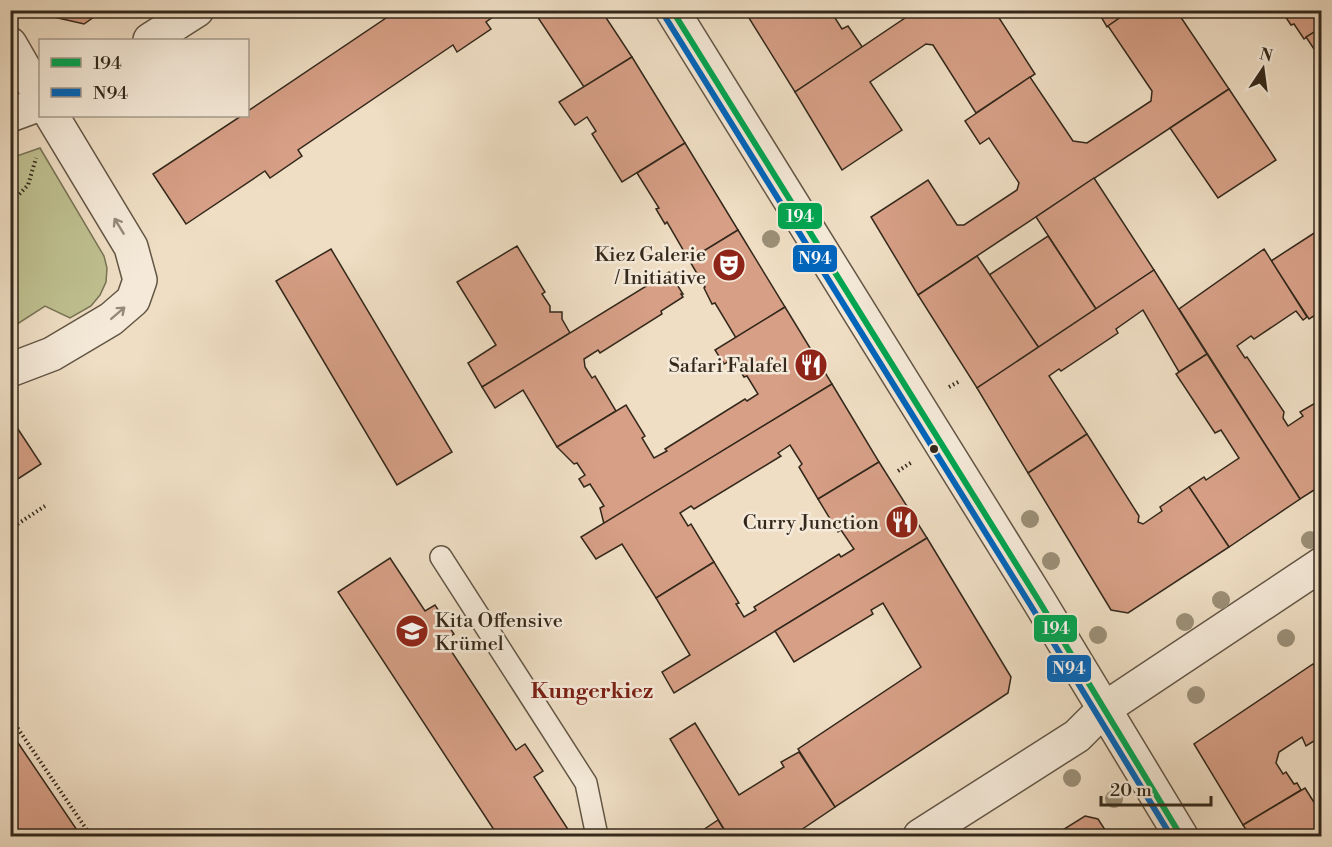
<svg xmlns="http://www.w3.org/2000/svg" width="1332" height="847" font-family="'Libre Bodoni',serif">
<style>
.green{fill:#bfc090;stroke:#797456;stroke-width:1.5}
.building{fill:#d69f86;stroke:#33281b;stroke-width:1.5}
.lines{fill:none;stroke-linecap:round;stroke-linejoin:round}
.service-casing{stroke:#625645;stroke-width:24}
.minor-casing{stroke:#625645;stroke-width:36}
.path{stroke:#33281b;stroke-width:4;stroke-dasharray:1.5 3;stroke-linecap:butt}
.service{stroke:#f5ead9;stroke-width:21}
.minor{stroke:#f5ead9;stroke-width:33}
.bus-1-casing{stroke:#f5ead9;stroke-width:10}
.bus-2-casing{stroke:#f5ead9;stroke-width:10}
.bus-1{stroke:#00a651;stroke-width:6}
.bus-2{stroke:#0065bd;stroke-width:6}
.tree{fill:#9b8f77}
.oneway{stroke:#94897a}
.bus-dot{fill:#33281b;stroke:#f5ead9;stroke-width:2}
.labels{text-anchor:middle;stroke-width:5;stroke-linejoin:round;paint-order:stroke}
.poi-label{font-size:20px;fill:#33281b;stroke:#f5ead9;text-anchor:end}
.quarter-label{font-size:22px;font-weight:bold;fill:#7a1f14;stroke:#f5ead9}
.line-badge{stroke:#f5ead9;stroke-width:2}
.badge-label{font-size:16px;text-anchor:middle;font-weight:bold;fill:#fff}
</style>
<rect width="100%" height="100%" fill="#efdec4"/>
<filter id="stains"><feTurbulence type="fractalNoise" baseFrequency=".00333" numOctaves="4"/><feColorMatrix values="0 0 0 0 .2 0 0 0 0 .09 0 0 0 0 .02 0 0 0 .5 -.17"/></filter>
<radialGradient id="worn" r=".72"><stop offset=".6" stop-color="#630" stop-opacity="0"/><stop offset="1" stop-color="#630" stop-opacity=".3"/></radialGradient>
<path class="green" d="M40,148L104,256L107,268L106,282L100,295L91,306L70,318L45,306L11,328V158Z"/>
<g class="building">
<path d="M50,10H104L84,24L54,17Z"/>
<path d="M398,10H503L486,22L491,29L457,52L453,45L298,150L302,156L270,178L265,171L186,224L153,174L241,116H248V111Z"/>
<path d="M533,10H601L632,57L584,87Z"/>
<path d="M744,10H830L842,29L848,26L863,48L795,92Z"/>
<path d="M917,10H994L1035,74L976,113L933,45L926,44L870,82L902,130L842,170L795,92Z"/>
<path d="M1097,10H1131L1107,27Z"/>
<path d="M1131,10H1176L1229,89L918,295L871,217L928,180L957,225H964L1017,190L1019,183L989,138L980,144L965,121L1030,77L1073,141L1087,143L1151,101L1152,91L1108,26Z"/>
<path d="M1281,10H1322V27L1304,39L1294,24L1291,25Z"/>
<path d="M1322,27V61L1306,37Z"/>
<path d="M632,57L685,143L622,182L592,134L596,131L587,117L575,125L559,102Z"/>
<path d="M1229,89L1276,160L1218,198L1170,128Z"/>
<path d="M685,143L738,230L689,260L667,222L665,224L656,209L659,208L637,173Z"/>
<path d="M1094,178L1154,270L1096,309L1036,217Z"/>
<path d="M1322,228V311L1309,319L1271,261Z"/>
<path d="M738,230L785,307L736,338L715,303L712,304L704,288L705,287L689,260Z"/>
<path d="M1048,236L1096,309L1039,348L989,275Z"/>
<path d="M517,246L545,292L542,294L550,306V312H562V319L570,333L482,387L468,363L496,345L457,282Z"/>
<path d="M331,249L452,452L397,485L276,281Z"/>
<path d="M1264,249L1307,317L1303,320L1296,311L1254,339L1251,336L1237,346L1245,358L1247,357L1284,412L1283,418L1288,426L1303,416L1300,412L1322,399V485L1300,499L1179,309Z"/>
<path d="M977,256L1039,348L977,388L918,295Z"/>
<path d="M1154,270L1207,354L1179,372L1143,310L1116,329L1118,333L1061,371L1059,369L1049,376L1087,434L1028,473L977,388Z"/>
<path d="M669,272L683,294H681L683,297L661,311L662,314L600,353L598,350L584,359L585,367L592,378L595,376L616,411L557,447L523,390L495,408L482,387Z"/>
<path d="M785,307L832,384L604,524L600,508L604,506L590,484L584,487L579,479L585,475L577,463L574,464L557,447L626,405L645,436L642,438L654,458L667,451L665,449L745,399L747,401L758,394L747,376L744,377L733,359L724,364L715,350Z"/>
<path d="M1207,354L1300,499L1229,547L1189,487L1204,477L1206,480L1239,458L1221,430L1215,433L1176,374Z"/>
<path d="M832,384L879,462L818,499L799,467L802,464L790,445L778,453L781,456L694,509L691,506L680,513L688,526L691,524L714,562L656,598L622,544L596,559L581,537Z"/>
<path d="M12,420L41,464L10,484V421Z"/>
<path d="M1087,434L1139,516L1138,522L1143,524L1162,511L1160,507L1189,487L1229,547L1128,613L1111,610L1028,473Z"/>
<path d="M879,462L927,538L674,693L662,672L690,655L656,598L714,562L739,603L736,604L744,617L756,610L754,607L839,554L841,557L854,549L841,530L838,532L818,499Z"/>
<path d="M927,538L1011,677L1008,693L835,807L798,749L921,667L883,603L871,610L873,614L794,662L775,631Z"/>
<path d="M390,558L425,611L435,605L454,634L444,640L516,750L525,744L543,771L534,777L571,834L568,836H498L338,592Z"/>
<path d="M1313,664L1322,677V736L1306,746L1302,737L1279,752L1276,763L1283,774L1286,772L1294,784L1297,783L1301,790L1243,825L1194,744Z"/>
<path d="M695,723L739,795L784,767L781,762L799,752L835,807L792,836H728L670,739Z"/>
<path d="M10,731L81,836H16L10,828Z"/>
<path d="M1305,788L1322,815V836H1250L1243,825Z"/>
<path d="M1085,816L1098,819L1109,836H1053Z"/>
<path d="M718,820L728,836H694Z"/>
</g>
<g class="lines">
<g class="service-casing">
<path id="service" d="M441,557L586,783L597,836"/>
</g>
<g class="minor-casing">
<g id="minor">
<path d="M672,10L1039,601L1181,836"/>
<path d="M150,40L197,10"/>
<path d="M10,44L40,96"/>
<path d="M10,115L40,104"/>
<path d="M10,370L52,354L111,319L133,300L140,280L131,247L52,116"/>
<path d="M920,836L1077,736L1104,709L1322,564"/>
</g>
</g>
<g class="path">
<path d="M10,204L28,185L36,158"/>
<path d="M949,387L960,381"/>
<path d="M898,471L912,462"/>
<path d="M10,529L45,506"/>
<path d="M10,717L91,836"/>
</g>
<use href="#service" class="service"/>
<use href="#minor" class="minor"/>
<g class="bus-1-casing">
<path id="bus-1" d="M672,10L1039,601L1181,836"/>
</g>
<g class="bus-2-casing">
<path id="bus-2" d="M664,15L1031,606L1171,836"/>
</g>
<use href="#bus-1" class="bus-1"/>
<use href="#bus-2" class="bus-2"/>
</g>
<g class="tree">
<circle cx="771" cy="239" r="9"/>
<circle cx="1030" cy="519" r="9"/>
<circle cx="1310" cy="540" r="9"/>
<circle cx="1051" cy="561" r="9"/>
<circle cx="1221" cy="600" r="9"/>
<circle cx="1185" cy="622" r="9"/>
<circle cx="1098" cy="635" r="9"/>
<circle cx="1286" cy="638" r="9"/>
<circle cx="1196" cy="695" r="9"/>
<circle cx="1072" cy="778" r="9"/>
<circle cx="1114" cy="799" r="9"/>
</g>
<defs><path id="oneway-shaft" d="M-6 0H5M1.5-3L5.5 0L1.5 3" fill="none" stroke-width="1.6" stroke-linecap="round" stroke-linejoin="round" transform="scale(1.5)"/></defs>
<g class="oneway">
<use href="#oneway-shaft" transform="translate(119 226) rotate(-121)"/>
<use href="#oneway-shaft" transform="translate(118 313) rotate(-41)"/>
</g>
<defs>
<g id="theatre-disc" transform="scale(1.725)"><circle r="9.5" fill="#8f2418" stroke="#f5ead9"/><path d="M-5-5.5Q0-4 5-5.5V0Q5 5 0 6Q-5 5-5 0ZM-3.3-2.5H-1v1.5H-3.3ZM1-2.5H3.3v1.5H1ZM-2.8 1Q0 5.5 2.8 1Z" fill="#fff"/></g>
<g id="restaurant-disc" transform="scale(1.725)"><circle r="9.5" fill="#8f2418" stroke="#f5ead9"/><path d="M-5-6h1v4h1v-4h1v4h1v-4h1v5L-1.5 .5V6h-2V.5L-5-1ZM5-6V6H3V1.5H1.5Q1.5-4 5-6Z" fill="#fff"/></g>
<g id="school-disc" transform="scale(1.725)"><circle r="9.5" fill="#8f2418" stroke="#f5ead9"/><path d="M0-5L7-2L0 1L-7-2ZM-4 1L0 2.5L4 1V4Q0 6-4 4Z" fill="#fff"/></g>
</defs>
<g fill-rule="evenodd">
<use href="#theatre-disc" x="729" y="265"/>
<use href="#restaurant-disc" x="811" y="365"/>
<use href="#restaurant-disc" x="902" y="522"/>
<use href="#school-disc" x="412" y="631"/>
</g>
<circle class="bus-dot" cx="934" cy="449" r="5"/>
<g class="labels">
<g class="poi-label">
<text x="706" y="261">Kiez Galerie<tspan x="706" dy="23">/ Initiative</tspan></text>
<text x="788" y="372">Safari Falafel</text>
<text x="879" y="529">Curry Junction</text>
<text x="435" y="627" text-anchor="start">Kita Offensive<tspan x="435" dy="23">Krümel</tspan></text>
</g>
<g class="quarter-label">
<text x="592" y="698">Kungerkiez</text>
</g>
</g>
<g class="line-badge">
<rect x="777" y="202" width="46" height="28" rx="6" fill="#00a651"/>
<rect x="792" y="244" width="46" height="29" rx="6" fill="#0065bd"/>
<rect x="1033" y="614" width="45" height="29" rx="6" fill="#00a651"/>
<rect x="1046" y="654" width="46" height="29" rx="6" fill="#0065bd"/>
</g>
<g class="badge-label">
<text x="800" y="222">194</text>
<text x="815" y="264">N94</text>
<text x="1056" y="634">194</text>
<text x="1069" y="674">N94</text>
</g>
<rect width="1332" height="847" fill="none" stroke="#efdec4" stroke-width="36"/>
<rect x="12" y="12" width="1308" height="823" fill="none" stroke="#33281b" stroke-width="3"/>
<rect x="18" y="18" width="1296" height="811" fill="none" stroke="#33281b" stroke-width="1.5"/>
<rect x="39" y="39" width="210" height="78" fill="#f5ead9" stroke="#a79c8d" stroke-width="1.5"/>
<rect x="51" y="58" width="30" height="9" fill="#00a651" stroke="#a79c8d" stroke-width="1.5"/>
<text x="93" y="69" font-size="18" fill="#33281b">194</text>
<rect x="51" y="88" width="30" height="9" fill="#0065bd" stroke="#a79c8d" stroke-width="1.5"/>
<text x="93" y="99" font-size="18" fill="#33281b">N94</text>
<g transform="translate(1263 69) rotate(13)" stroke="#f5ead9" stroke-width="4.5" paint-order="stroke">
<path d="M0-4.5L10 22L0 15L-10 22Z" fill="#33281b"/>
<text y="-9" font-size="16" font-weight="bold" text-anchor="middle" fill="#33281b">N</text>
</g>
<path d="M1101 796v9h110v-9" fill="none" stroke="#33281b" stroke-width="3"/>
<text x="1110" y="796" font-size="18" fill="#33281b" stroke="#f5ead9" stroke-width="4.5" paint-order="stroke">20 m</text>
<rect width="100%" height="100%" filter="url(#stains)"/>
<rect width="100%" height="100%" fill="url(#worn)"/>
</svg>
